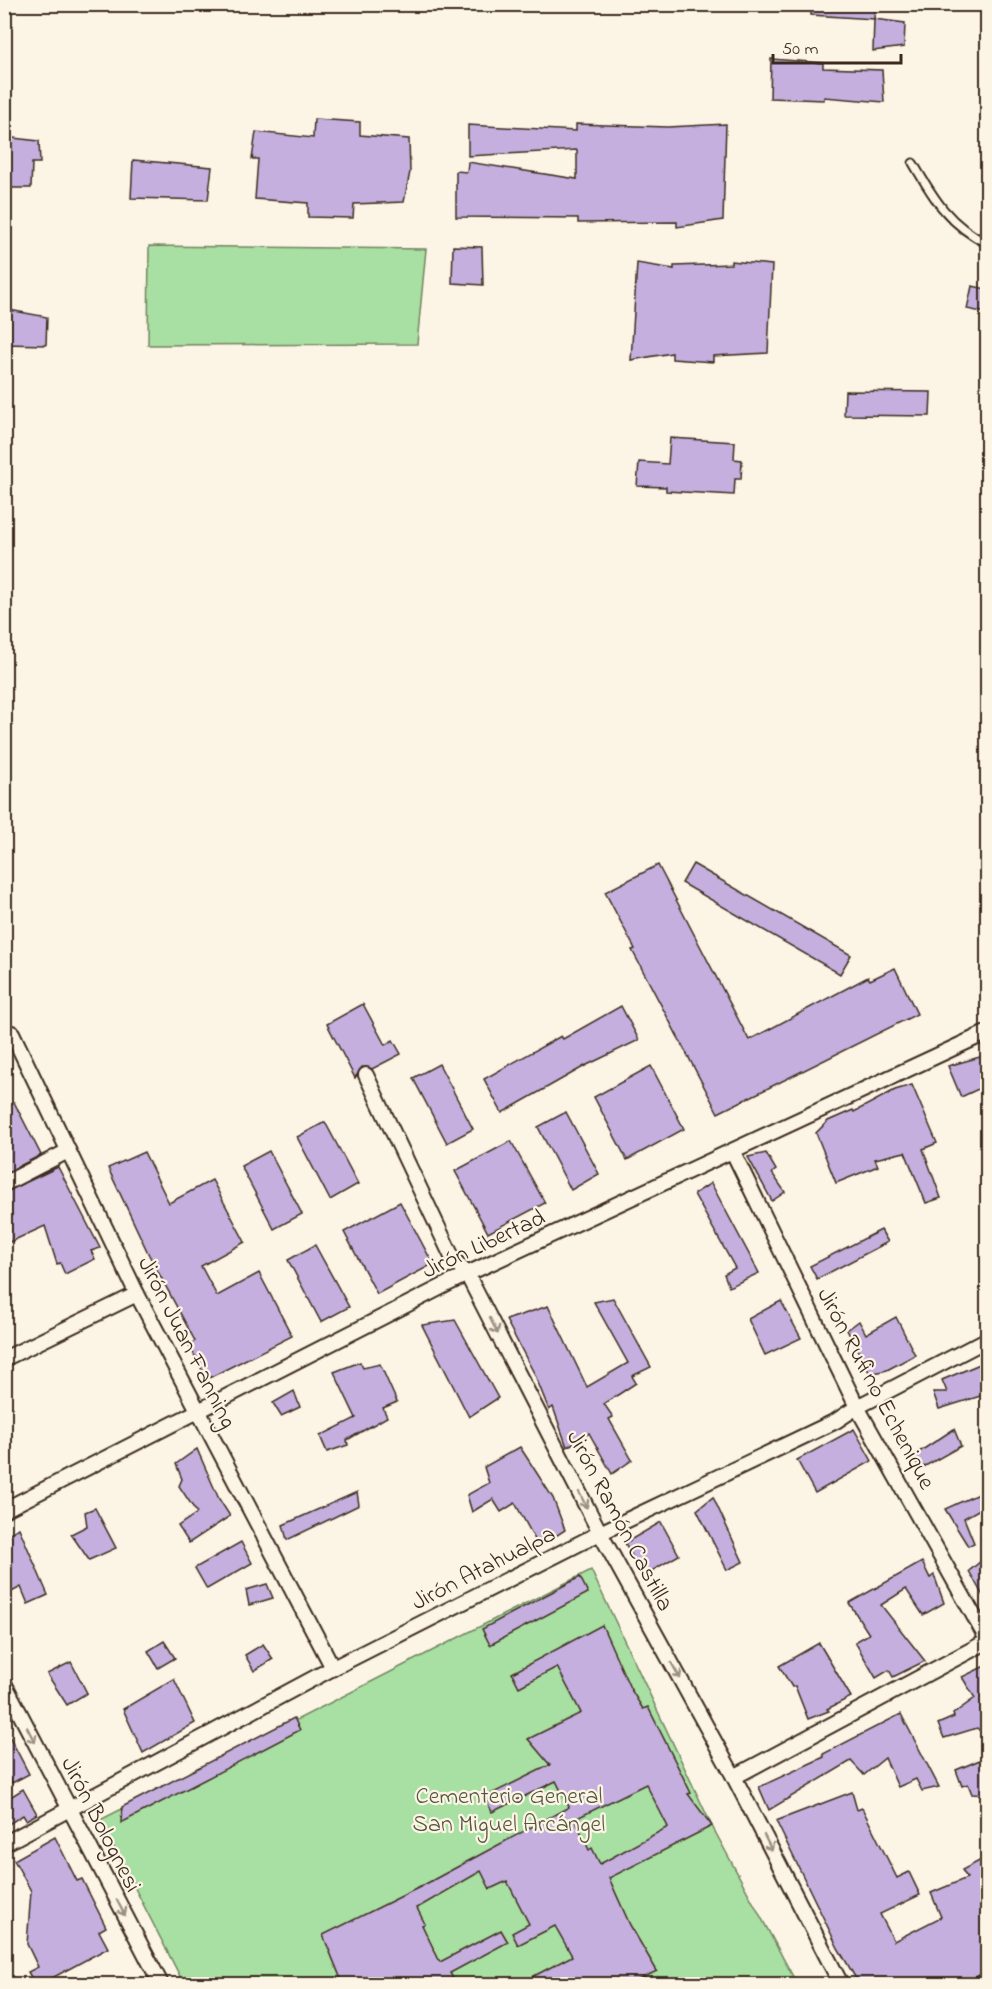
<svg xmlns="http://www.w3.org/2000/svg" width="992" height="1989" font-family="'Indie Flower',sans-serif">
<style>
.green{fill:#a8dfa2;stroke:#728460;stroke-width:1.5}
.building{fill:#c4afdf;stroke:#3b2a1e;stroke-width:1.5;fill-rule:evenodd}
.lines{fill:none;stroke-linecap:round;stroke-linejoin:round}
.service-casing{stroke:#3b2a1e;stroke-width:11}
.minor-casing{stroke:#3b2a1e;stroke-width:18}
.secondary-casing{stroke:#3b2a1e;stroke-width:24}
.service{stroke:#fcf5e5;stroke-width:7}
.minor{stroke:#fcf5e5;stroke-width:14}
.secondary{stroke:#fcf5e5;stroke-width:20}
.oneway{stroke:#9c9082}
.labels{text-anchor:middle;stroke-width:4.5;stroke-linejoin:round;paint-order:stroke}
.street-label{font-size:24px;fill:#3b2a1e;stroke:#fcf5e5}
.park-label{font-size:24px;fill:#56573f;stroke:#fcf5e5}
</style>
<rect width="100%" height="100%" fill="#fcf5e5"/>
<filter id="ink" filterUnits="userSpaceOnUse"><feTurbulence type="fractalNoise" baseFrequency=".0167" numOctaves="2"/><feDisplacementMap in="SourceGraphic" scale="12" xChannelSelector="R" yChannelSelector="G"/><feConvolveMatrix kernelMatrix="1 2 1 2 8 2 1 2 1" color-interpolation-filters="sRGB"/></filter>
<g filter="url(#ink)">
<g class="green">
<path d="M149,246L426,249L417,344L148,345Z"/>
<path d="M591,1570L712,1826L797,1984H184L100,1820Z"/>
</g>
<g class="building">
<path d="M811,4H875L874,19L811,15Z"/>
<path d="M874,19L905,23L904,47L873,51Z"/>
<path d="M771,59L823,63V68L882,70L884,102L824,97V100L770,98Z"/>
<path d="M314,119L360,122V135L409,139L410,172L404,202L354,204L353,218L308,217V203L255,199L258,159H252L256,132L313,138Z"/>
<path d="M576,124L668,127L726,124L723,220L677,227V222L578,223V218L456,217V171L467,172L468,162L577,179V150L468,156V125L576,131Z"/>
<path d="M4,137L39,141L40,163H32L31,188H4Z"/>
<path d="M133,160L212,167L208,200L131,198Z"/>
<path d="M453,246L482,247L483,285L452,283Z"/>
<path d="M731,261L772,265L768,353L713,356V362L672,359V353L631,360L637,263L674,269V266L731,264Z"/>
<path d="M972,286L987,289V313L967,309Z"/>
<path d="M4,309L47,317L46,345L4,344Z"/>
<path d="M845,391L931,392L930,416L844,415Z"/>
<path d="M670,438L735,442L734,459L742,460L741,479H735L734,495L666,491V487L637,486L639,462L668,464Z"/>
<path d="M693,864L851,955L840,974L682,883Z"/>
<path d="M658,865L749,1040L868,977L870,980L895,968L917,1014L718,1113L632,950L635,949L605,892Z"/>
<path d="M363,1004L385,1045L393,1040L401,1054L372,1069L362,1067L355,1078L327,1024Z"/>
<path d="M621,1006L639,1040L585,1066L502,1113L484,1079L561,1036L563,1039Z"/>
<path d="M987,1055V1085L961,1097L948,1066Z"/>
<path d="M439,1064L473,1129L447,1143L413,1078Z"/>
<path d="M651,1066L684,1129L627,1160L594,1097Z"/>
<path d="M912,1085L937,1143L923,1149L941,1198L926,1203L905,1152L875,1159L878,1166L836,1183L816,1133L828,1121L853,1110L854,1112L895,1090Z"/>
<path d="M14,1102L41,1155L4,1174V1108Z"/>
<path d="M566,1112L599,1174L571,1190L538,1127Z"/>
<path d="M325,1122L358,1184L330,1200L297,1137Z"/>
<path d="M511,1141L545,1203L488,1233L455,1171Z"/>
<path d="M269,1151L302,1214L274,1229L241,1166Z"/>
<path d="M144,1152L169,1203L212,1180L245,1242L201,1266L217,1296L259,1273L292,1336L207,1379L189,1345L195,1341L149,1255L108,1168Z"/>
<path d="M766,1153L776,1170L772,1173L785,1192L772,1201L748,1157Z"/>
<path d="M58,1167L100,1248L91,1251L95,1259L65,1274L60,1263L57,1264L45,1226L10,1242L4,1232V1193Z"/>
<path d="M711,1183L759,1273L729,1287L724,1274L735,1268L694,1194Z"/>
<path d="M400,1202L433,1264L377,1294L344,1232Z"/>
<path d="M881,1230L888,1242L817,1279L810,1266Z"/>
<path d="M315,1245L349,1307L321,1322L288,1260Z"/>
<path d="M613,1298L651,1367L632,1376L636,1383L604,1404L613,1417L609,1419L632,1460L612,1474L589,1433L567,1447L553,1407L549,1410L535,1375L506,1320L548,1306L587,1387L628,1363L594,1302Z"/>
<path d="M781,1301L801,1338L765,1355L748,1319Z"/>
<path d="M896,1317L915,1355L887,1370L870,1374L847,1330L859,1321L866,1334Z"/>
<path d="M455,1320L498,1398L469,1417L422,1325Z"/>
<path d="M987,1361V1394L939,1409L933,1392H947L942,1380Z"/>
<path d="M360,1362L363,1368L380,1364L397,1402L383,1408L387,1417L347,1440L348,1445L327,1452L320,1436L356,1418L334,1372Z"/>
<path d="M294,1391L300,1407L281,1416L273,1403Z"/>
<path d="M854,1429L872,1461L815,1493L797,1460Z"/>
<path d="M954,1429L961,1446L920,1469L913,1456Z"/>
<path d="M520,1447L553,1498L565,1530L539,1547L515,1503L501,1512L493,1499L472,1512L467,1495L489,1483L484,1467Z"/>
<path d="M197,1449L219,1499L230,1516L189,1543L178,1526L197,1513L179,1486L182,1479L176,1464Z"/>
<path d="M987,1490V1505L964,1518L974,1543L968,1546L945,1509Z"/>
<path d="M357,1492L359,1505L287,1540L283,1525Z"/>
<path d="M713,1497L743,1562L727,1570L697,1510Z"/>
<path d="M95,1508L116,1548L89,1560L71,1534L87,1526L85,1512Z"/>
<path d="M661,1522L679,1555L643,1576L625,1543Z"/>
<path d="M19,1528L48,1595L28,1604L21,1587L4,1596V1536Z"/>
<path d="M241,1542L252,1563L207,1589L195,1568Z"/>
<path d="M987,1556V1603L969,1571Z"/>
<path d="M922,1562L930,1578L934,1575L944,1603L923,1615L906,1589L881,1605L925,1661L893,1677L889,1670L876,1678L855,1642L869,1634L849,1603Z"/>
<path d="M580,1577L588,1593L490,1645L482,1629Z"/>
<path d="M267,1584L273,1598L249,1605L246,1590Z"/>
<path d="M602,1625L630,1688L643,1709L648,1707L691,1793L688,1794L712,1826L609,1878L630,1925L657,1971L630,1984H519L572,1956L555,1926L518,1945L512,1933L529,1924L507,1881L490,1889L481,1871L417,1908L425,1924L422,1925L440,1962L501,1930L508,1942L450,1973L453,1978L441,1984H343L323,1935L420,1887L569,1807L556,1781L492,1812L485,1797L550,1765L528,1739L581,1713L557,1667L519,1687L512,1673ZM646,1784L668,1827L600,1864L592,1848L589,1850L575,1819Z"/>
<path d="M164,1641L175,1658L158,1668L148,1651Z"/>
<path d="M819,1643L851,1697L827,1709L829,1711L808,1719L795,1686L792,1687L779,1666Z"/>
<path d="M263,1644L273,1659L254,1671L245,1655Z"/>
<path d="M71,1662L87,1693L67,1705L47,1674Z"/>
<path d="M987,1665V1738L977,1728L944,1738L938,1724L954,1717L953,1714L975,1698L962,1677Z"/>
<path d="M174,1679L195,1723L143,1753L123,1709Z"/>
<path d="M901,1714L939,1787L922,1791L916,1779L898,1787L885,1758L864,1775L851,1761L769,1810L759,1787L824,1757L823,1754Z"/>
<path d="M294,1718L300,1730L121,1823L122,1807Z"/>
<path d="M4,1726L29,1774L12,1783L4,1768Z"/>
<path d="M987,1757V1795L972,1794L968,1784L962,1786L956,1770Z"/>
<path d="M23,1789L37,1814L26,1820L23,1815L4,1827V1801Z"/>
<path d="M852,1792L857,1810L862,1808L897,1878L909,1872L920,1895L880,1914L894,1941L941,1917L931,1893L967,1878L962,1870L987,1857V1971L963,1984L960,1978L947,1984H859L838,1948L776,1821Z"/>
<path d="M55,1837L77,1881L82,1879L106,1927L99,1931L108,1948L41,1984H35L28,1972L38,1967L27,1944L31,1891L14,1860Z"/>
</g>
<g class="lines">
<g class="service-casing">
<path id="service" d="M913,163C934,199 949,225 988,244"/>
</g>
<g class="minor-casing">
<g id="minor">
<path d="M12,1033L137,1294L333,1668"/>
<path d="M366,1075L453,1259L467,1274L600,1533L734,1777L841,1984"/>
<path d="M733,1152L857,1407L988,1641"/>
<path d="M4,1184L68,1151"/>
<path d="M4,1359L137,1294"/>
<path d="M4,1510L467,1274L988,1032"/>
<path d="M4,1683L161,1984"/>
<path d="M734,1777L988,1641"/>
<path d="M4,1844L333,1668L600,1533L836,1421L857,1407L988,1339"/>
</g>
</g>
<g class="secondary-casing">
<path id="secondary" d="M986,1984H988"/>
</g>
<use href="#service" class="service"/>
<use href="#minor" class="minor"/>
<use href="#secondary" class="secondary"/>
</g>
<defs><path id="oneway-shaft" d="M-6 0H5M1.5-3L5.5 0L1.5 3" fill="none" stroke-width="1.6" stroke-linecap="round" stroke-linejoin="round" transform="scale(1.5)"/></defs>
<g class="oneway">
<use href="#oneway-shaft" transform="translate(494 1326) rotate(63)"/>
<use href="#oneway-shaft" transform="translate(583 1500) rotate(63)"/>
<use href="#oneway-shaft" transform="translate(676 1671) rotate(61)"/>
<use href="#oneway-shaft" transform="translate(31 1735) rotate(63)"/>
<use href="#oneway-shaft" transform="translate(768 1843) rotate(63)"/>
<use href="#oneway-shaft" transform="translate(121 1908) rotate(62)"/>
</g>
</g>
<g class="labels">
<g class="street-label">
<text transform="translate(483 1243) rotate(-25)" y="8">Jirón Libertad</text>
<text transform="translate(188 1342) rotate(63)" y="8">Jirón Juan Fanning</text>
<text transform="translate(877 1388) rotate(62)" y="8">Jirón Rufino Echenique</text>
<text transform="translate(621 1520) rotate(62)" y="8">Jirón Ramón Castilla</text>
<text transform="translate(483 1567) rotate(-27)" y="8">Jirón Atahualpa</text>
<text transform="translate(102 1824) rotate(63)" y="8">Jirón Bolognesi</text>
</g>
<g class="park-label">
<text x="509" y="1803">Cementerio General<tspan x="509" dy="28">San Miguel Arcángel</tspan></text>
</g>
</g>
<rect width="992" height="1989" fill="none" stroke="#fcf5e5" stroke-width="24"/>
<rect x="12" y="12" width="968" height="1965" fill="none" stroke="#3b2a1e" stroke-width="2" filter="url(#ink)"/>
<path d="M773 54v9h128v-9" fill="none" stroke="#3b2a1e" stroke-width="3"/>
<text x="782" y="54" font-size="18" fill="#3b2a1e" stroke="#fcf5e5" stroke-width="4.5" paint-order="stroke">50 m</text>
</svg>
